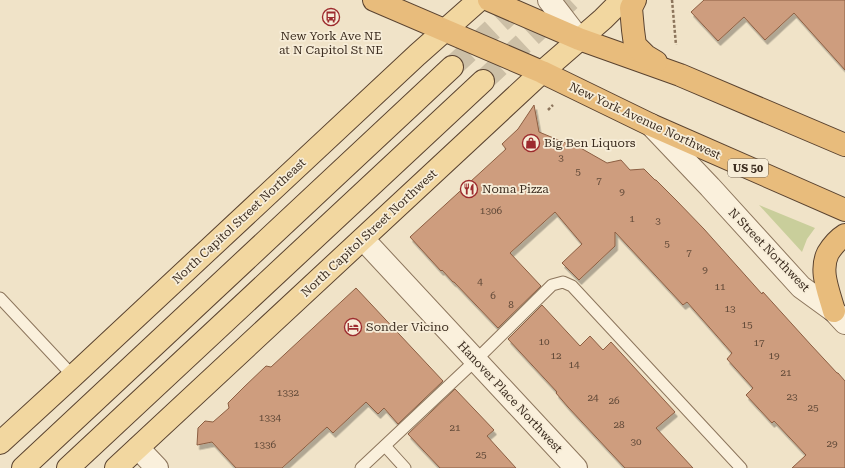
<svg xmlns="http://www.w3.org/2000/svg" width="845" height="468" font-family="'Roboto Serif',serif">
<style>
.green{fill:#c9ce9b}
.building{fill:#ce9d7e;stroke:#8c5e42;filter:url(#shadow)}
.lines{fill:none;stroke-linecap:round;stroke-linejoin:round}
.primary-tunnel{stroke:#ccbfa6;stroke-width:22;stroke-dasharray:22 11;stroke-linecap:butt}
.service-casing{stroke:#8c755c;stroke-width:13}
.minor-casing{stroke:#8c755c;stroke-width:24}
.tertiary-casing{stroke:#8c755c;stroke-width:24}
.primary-casing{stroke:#5a4330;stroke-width:24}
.trunk-casing{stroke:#5a4330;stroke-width:24}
.path{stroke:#8c755c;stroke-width:2.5;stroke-dasharray:3 2;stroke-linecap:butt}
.service{stroke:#faf0dc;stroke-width:11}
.minor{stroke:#faf0dc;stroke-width:22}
.tertiary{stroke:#faf0dc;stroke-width:22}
.primary{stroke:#f2d7a0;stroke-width:22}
.trunk{stroke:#e8bc7c;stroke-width:22}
.labels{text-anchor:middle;stroke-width:3.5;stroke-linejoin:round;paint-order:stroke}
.number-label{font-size:10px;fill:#604938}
.shield{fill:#f7edd8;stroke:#746757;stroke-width:1}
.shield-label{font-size:11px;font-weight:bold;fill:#3c2d20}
.poi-label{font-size:12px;fill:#3c2d20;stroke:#f7edd8;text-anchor:start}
.street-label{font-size:12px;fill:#3c2d20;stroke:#f7edd8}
</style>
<defs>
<filter id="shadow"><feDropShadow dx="2.5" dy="4.5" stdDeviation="0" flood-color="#0004"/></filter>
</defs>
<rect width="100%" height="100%" fill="#f0e3c8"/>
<path class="green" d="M759,205L815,228L807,239L802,252Z"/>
<g class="building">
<path d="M704,0H845V70L794,13L765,40L744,17L718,41L691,12Z"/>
<path d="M534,105L539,132L568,144L570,142L607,163L621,160L630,170L644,169L655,180H656L676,200L704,229L762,294L763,292L811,345L837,373H838L845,381V468H792L806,455L774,421L772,423L746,395L753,388L727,359L732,353L687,302L683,305L615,232V246L579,280L562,263L582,244L555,212L510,253L541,286L498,328L454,282H453L442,270L441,271L410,237L506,149L502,144L518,129Z"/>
<path d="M356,288L443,381L398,424L384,408L378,414L366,402L333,433L327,427L282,468H236L212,442L197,445L198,428L205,421L213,422L229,408L228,403L244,387L266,366L271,367Z"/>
<path d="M542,305L580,346L590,336L603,350L611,342L675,412L656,428L693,468H625L568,407L556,393L557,392L508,339Z"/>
<path d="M455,389L494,430L487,436L516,468H440L408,434Z"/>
</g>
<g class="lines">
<g class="primary-tunnel">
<path d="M452,67L524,0"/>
<path d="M483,81L570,0"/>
</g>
<g class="service-casing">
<g id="service">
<path d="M0,298L73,376"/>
<path d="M385,446L405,468"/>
<path d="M361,468L476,360L552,285L563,282L572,286L741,468"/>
</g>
</g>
<g class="minor-casing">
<g id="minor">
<path d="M549,0L579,39"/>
<path d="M651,125L710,187L801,287L834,311L845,323"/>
<path d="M363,239L576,468"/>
</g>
</g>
<g class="tertiary-casing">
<path id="tertiary" d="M138,448L157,468"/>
</g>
<g class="primary-casing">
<g id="primary">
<path d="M0,443L73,376L417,55L479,0"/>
<path d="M23,468L452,67"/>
<path d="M68,468L483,81"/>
<path d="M116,468L542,72L603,19L622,0"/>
</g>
</g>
<g class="trunk-casing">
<g id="trunk">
<path d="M374,0L542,72L651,125L845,210"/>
<path d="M489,0L579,39L680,75L845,145"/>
<path d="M635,0L631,8L633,30L635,45L646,56L656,62"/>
<path d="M834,311C829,292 819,271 828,253C833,245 837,240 845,235"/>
</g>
</g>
<g class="path">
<path d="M672,0L676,45"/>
<path d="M548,110L553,105"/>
</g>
<use href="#service" class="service"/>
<use href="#minor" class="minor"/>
<use href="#tertiary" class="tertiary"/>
<use href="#primary" class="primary"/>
<use href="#trunk" class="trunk"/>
</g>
<defs>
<g id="bus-ring" transform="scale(0.9)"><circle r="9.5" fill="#f7edd8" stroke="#9d2b2e" stroke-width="1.5"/><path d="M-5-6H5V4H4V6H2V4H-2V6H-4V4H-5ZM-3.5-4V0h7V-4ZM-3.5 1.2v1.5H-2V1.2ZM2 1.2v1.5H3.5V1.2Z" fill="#9d2b2e"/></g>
<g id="shop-ring" transform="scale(0.9)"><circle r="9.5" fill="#f7edd8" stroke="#9d2b2e" stroke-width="1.5"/><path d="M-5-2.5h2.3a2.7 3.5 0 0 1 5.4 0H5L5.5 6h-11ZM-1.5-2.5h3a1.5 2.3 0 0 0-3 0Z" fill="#9d2b2e"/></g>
<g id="restaurant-ring" transform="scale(0.9)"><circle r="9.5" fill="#f7edd8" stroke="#9d2b2e" stroke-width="1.5"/><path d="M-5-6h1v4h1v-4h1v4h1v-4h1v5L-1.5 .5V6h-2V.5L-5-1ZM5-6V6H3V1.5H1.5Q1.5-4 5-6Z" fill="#9d2b2e"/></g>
<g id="hotel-ring" transform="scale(0.9)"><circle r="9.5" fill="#f7edd8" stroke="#9d2b2e" stroke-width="1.5"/><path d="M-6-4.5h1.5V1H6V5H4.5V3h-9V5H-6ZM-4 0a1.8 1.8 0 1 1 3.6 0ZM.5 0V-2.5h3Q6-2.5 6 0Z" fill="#9d2b2e"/></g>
</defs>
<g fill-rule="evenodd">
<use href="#bus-ring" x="331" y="17"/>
<use href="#shop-ring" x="531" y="143"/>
<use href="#restaurant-ring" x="469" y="189"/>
<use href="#hotel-ring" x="353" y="327"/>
</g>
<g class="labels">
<g class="number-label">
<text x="561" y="161">3</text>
<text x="578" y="175">5</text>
<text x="599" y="184">7</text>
<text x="622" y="195">9</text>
<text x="491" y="214">1306</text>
<text x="632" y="222">1</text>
<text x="658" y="224">3</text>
<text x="667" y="247">5</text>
<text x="689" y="256">7</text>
<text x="705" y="273">9</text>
<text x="480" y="285">4</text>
<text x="720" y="290">11</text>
<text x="493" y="299">6</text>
<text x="511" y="308">8</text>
<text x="730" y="312">13</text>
<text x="747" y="328">15</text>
<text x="544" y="345">10</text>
<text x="759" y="346">17</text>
<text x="556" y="359">12</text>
<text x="774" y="359">19</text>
<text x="574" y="368">14</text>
<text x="786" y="376">21</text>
<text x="288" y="396">1332</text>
<text x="792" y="400">23</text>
<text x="593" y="401">24</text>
<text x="614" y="404">26</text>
<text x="813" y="411">25</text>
<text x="270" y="421">1334</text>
<text x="619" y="428">28</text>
<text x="455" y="431">21</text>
<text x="636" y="445">30</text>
<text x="832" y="447">29</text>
<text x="265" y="448">1336</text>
<text x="481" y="458">25</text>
</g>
<rect class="shield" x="728" y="159" width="40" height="18" rx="3"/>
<g class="shield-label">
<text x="748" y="172">US 50</text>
</g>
<g class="poi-label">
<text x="331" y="40" text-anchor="middle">New York Ave NE<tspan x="331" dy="14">at N Capitol St NE</tspan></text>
<text x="544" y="147">Big Ben Liquors</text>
<text x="482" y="193">Noma Pizza</text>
<text x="366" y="331">Sonder Vicino</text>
</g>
<g class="street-label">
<text transform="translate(645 121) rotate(25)" y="4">New York Avenue Northwest</text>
<text transform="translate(239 221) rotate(-43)" y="4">North Capitol Street Northeast</text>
<text transform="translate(369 233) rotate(-43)" y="4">North Capitol Street Northwest</text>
<text transform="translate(769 250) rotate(46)" y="4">N Street Northwest</text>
<text transform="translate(510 397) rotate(47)" y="4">Hanover Place Northwest</text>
</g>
</g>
</svg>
